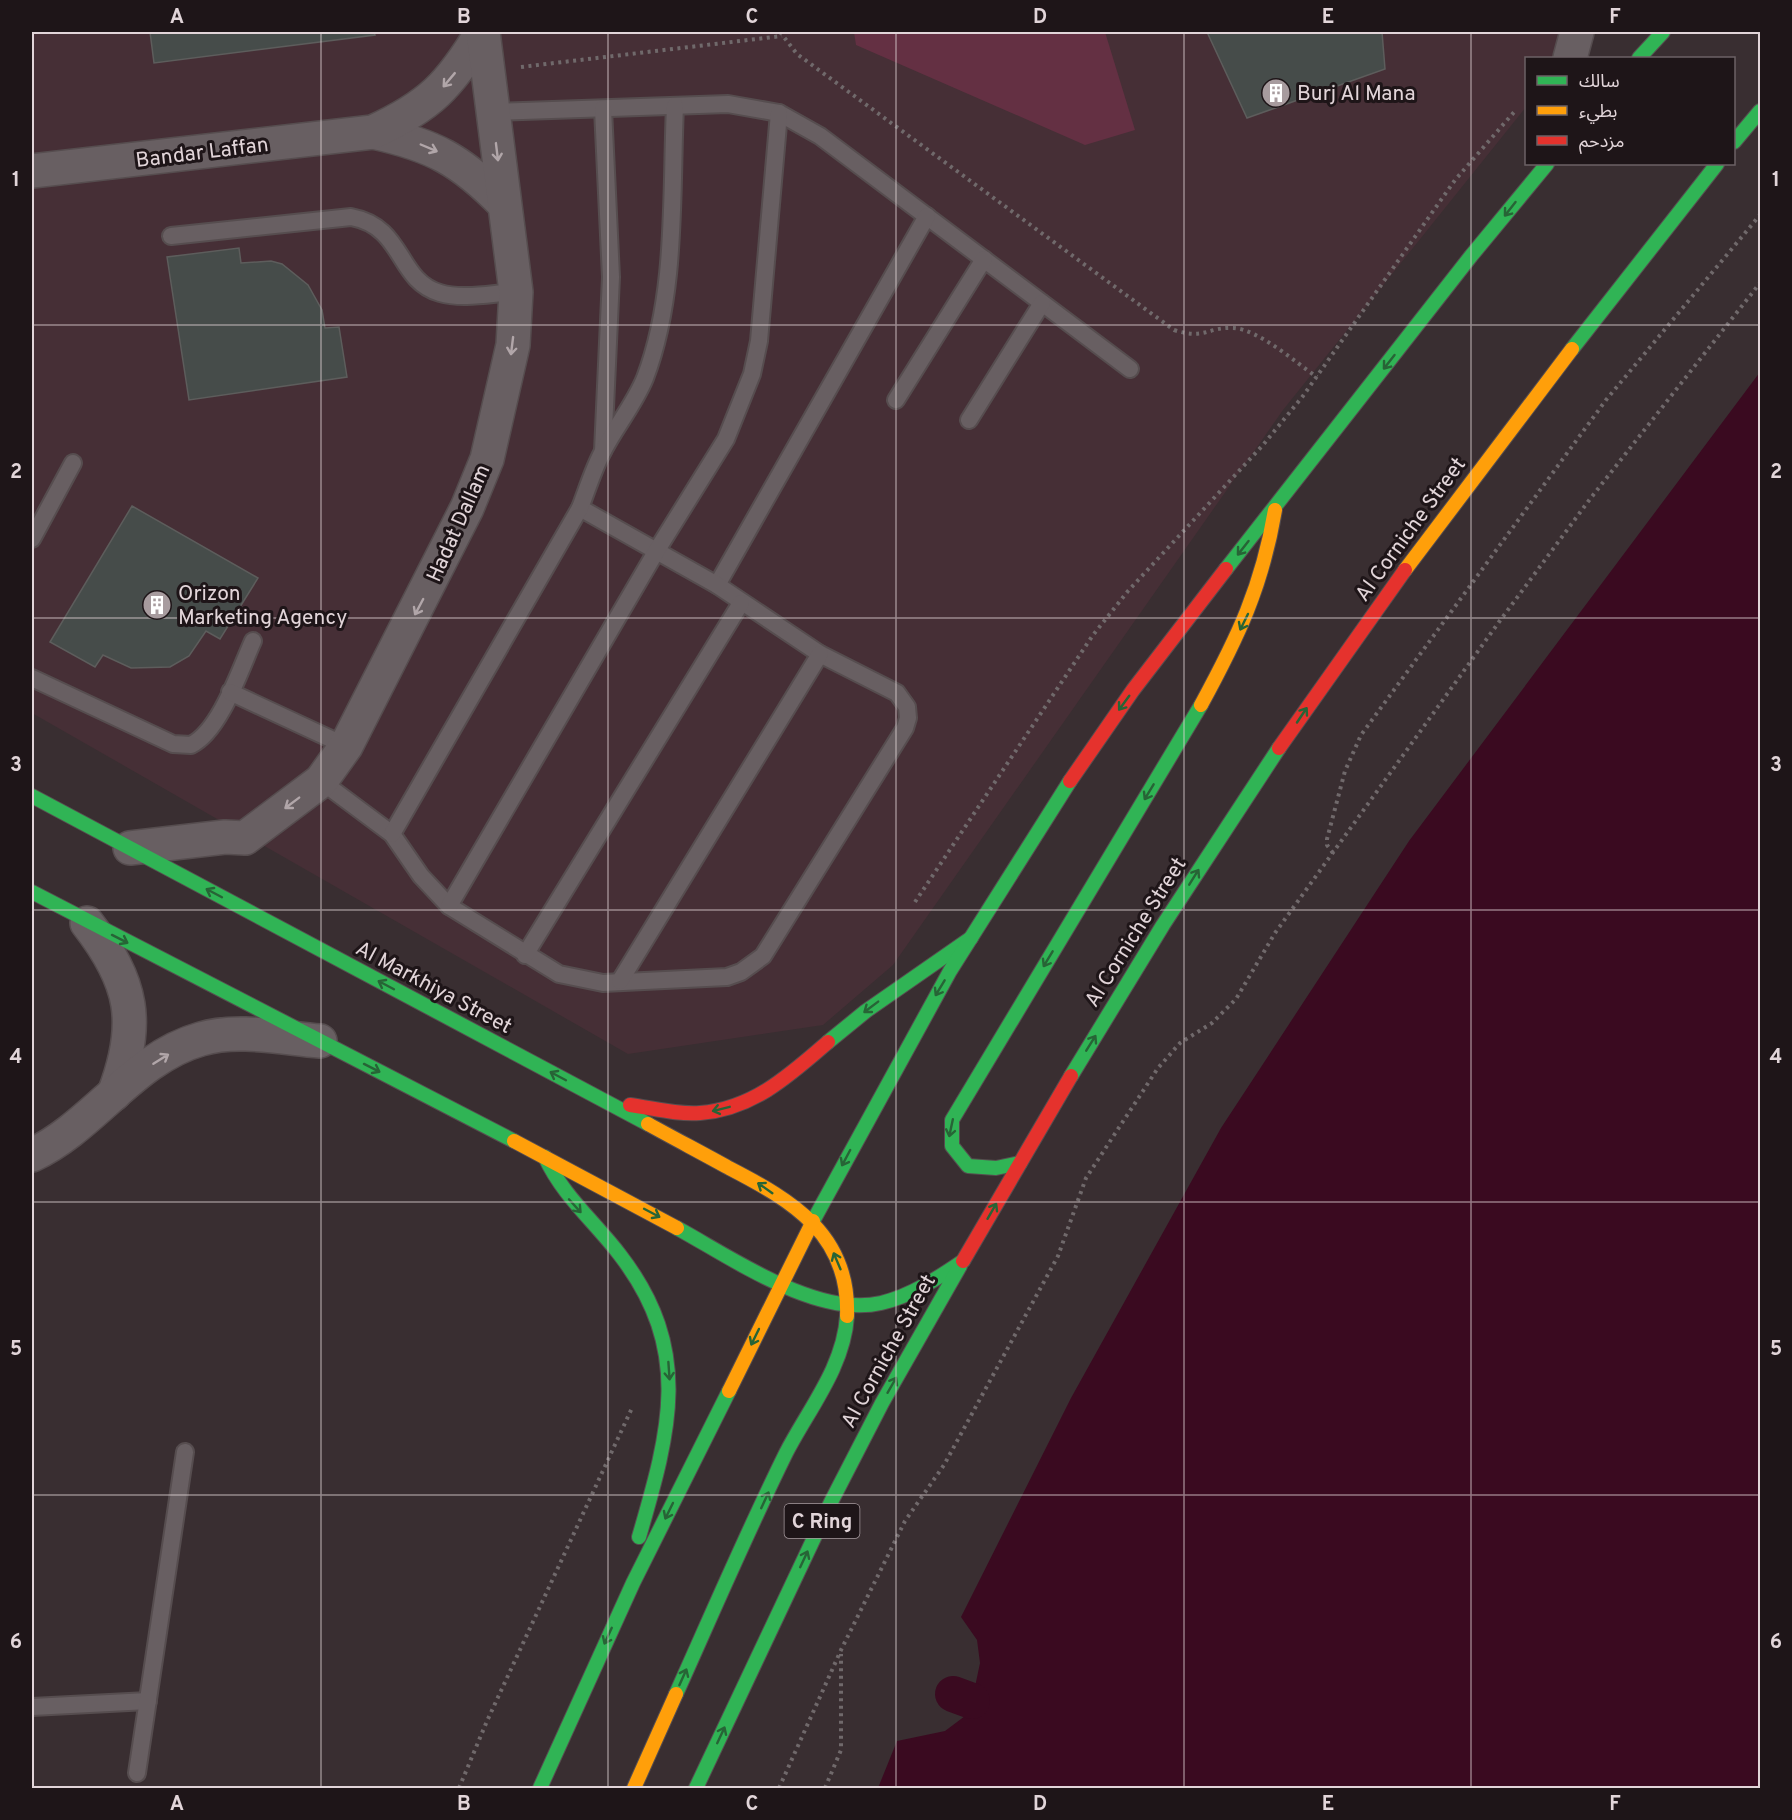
<svg xmlns="http://www.w3.org/2000/svg" width="1792" height="1820" font-family="Overpass,'Noto Sans Arabic',sans-serif">
<style>
.built{fill:#462f36}
.green{fill:#643043}
.water{fill:#3a0a20}
.lines{fill:none;stroke-linecap:round;stroke-linejoin:round}
.canal{stroke:#3a0a20;stroke-width:36}
.building{fill:#464c4a;stroke:#5d5d5c;stroke-width:1.5}
.lane-casing{stroke:#564d4f;stroke-width:20}
.street-casing{stroke:#564d4f;stroke-width:36}
.fast-casing{stroke:#564d4f;stroke-width:16}
.slow-casing{stroke:#564d4f;stroke-width:16}
.jam-casing{stroke:#564d4f;stroke-width:16}
.path{stroke:#70696b;stroke-width:4;stroke-dasharray:3 4.5;stroke-linecap:butt}
.lane{stroke:#685f62;stroke-width:16}
.street{stroke:#685f62;stroke-width:33}
.fast{stroke:#30b455;stroke-width:14}
.slow{stroke:#ff9f0a;stroke-width:14}
.jam{stroke:#e5322d;stroke-width:14}
.oneway{stroke:#b1a6a9}
.oneway2{stroke:#276436}
.grid{fill:none;stroke:#e2d5d9;stroke-width:1.5;stroke-opacity:0.55}
.labels{text-anchor:middle;stroke-width:6;stroke-linejoin:round;paint-order:stroke}
.shield{fill:#1e1518;stroke:#a79b9f;stroke-width:1.5}
.shield-label{font-size:20px;font-weight:bold;fill:#e2d5d9}
.poi-label{font-size:21px;fill:#e2d5d9;stroke:#1e1518;text-anchor:start}
.street-label{font-size:21px;fill:#e2d5d9;stroke:#1e1518}
.neatline{fill:none;stroke:#e2d5d9;stroke-width:2}
.grid-label{font-size:20px;text-anchor:middle;font-weight:bold;fill:#e2d5d9}
</style>
<rect width="100%" height="100%" fill="#392e31"/>
<path class="built" d="M32,32H1587L1565,58H1526V107L1283,410L893,965L823,1025L628,1054L32,713Z"/>
<path class="green" d="M854,32H1105L1135,130L1085,145L856,45Z"/>
<path class="water" d="M1760,372V1788H878L897,1741L945,1731L965,1716L972,1701L980,1663L977,1640L961,1617L1071,1398L1221,1128L1409,841Z"/>
<g class="lines">
<path class="canal" d="M953,1694L972,1701"/>
</g>
<g class="building">
<path d="M150,32H374L375,35L154,63Z"/>
<path d="M1207,32H1382L1385,69L1247,118Z"/>
<path d="M239,248L241,263L271,261L282,264L308,285L322,310L325,328L339,327L347,377L189,400L167,257Z"/>
<path d="M132,506L258,578L220,639L206,631L189,656L170,667L131,668L103,655L95,667L50,642Z"/>
</g>
<g class="lines">
<g class="lane-casing">
<g id="lane">
<path d="M493,112L728,104L779,113L820,136L1130,369"/>
<path d="M171,236L351,217C405,227 396,280 440,293C463,300 493,293 516,292"/>
<path d="M896,400L984,259"/>
<path d="M969,420L1042,303"/>
<path d="M603,451L611,277L603,109"/>
<path d="M32,539L73,463"/>
<path d="M717,585L927,216"/>
<path d="M32,678L173,744L191,745C220,731 240,670 253,641"/>
<path d="M230,692L346,746"/>
<path d="M321,781L392,834L421,876L449,906L559,974L603,983L727,977L741,972L763,956L905,728L908,718L907,707L897,693L820,654L717,585L580,508"/>
<path d="M392,834L580,508C587,490 593,470 602,453C615,427 634,405 645,378C677,294 671,195 675,106"/>
<path d="M449,906L657,550L726,439L752,374L759,341L779,113"/>
<path d="M525,955L741,603"/>
<path d="M620,981L820,654"/>
<path d="M32,1707L148,1701"/>
<path d="M137,1773L185,1452"/>
</g>
</g>
<g class="street-casing">
<g id="street">
<path d="M1570,58L1577,32"/>
<path d="M373,132C433,145 461,160 504,204"/>
<path d="M32,171L373,132C430,106 450,85 482,32"/>
<path d="M130,848L225,837L245,838L321,781L346,746L467,508L487,459L513,345L516,292L483,32"/>
<path d="M87,923C133,982 141,1023 114,1094"/>
<path d="M32,1155C94,1126 133,1058 201,1039C238,1028 282,1038 320,1041"/>
</g>
</g>
<g class="fast-casing">
<g id="fast">
<path d="M1639,58L1663,32"/>
<path d="M1734,142L1760,111"/>
<path d="M1572,349L1717,164"/>
<path d="M1226,569L1471,256L1547,164"/>
<path d="M32,796L648,1124"/>
<path d="M32,892L514,1141"/>
<path d="M828,1042L866,1011L971,938"/>
<path d="M1071,1076L1163,925L1279,748"/>
<path d="M545,1157C563,1196 594,1221 620,1255C693,1350 670,1430 639,1537"/>
<path d="M1020,1163L996,1168L968,1166L952,1146V1120L1201,705"/>
<path d="M813,1221L950,971L1070,781"/>
<path d="M677,1228C732,1258 817,1318 881,1303C911,1296 938,1278 963,1261"/>
<path d="M676,1694C712,1614 747,1532 786,1453C808,1410 844,1367 847,1316"/>
<path d="M540,1788L633,1583L729,1391"/>
<path d="M696,1788L831,1502L882,1403L960,1266"/>
</g>
</g>
<g class="slow-casing">
<g id="slow">
<path d="M1405,570L1572,349"/>
<path d="M1201,705C1238,637 1262,587 1275,510"/>
<path d="M648,1124C675,1139 702,1153 729,1168C793,1201 850,1235 847,1316"/>
<path d="M514,1141L677,1228"/>
<path d="M729,1391L813,1221"/>
<path d="M634,1788L676,1694"/>
</g>
</g>
<g class="jam-casing">
<g id="jam">
<path d="M1279,748L1405,570"/>
<path d="M1070,781L1133,690L1226,569"/>
<path d="M630,1105C652,1108 678,1115 700,1113C753,1109 790,1075 828,1042"/>
<path d="M963,1261L1071,1076"/>
</g>
</g>
<g class="path">
<path d="M780,32L797,54L1174,330C1205,340 1207,327 1233,328C1258,329 1295,362 1317,377"/>
<path d="M521,67L782,36"/>
<path d="M1333,853L1327,845V839L1345,771L1361,735L1606,400L1760,215"/>
<path d="M915,902L1093,635L1128,591L1263,445L1303,396L1455,180L1515,111"/>
<path d="M459,1788L487,1721L632,1408"/>
<path d="M779,1788L841,1650L905,1521L944,1465L1058,1256L1086,1178L1158,1068L1180,1043L1212,1023L1236,999L1275,933L1499,622L1590,499L1760,283"/>
<path d="M825,1788L841,1750V1654"/>
</g>
<use href="#lane" class="lane"/>
<use href="#street" class="street"/>
<use href="#fast" class="fast"/>
<use href="#slow" class="slow"/>
<use href="#jam" class="jam"/>
</g>
<defs><path id="oneway-shaft" d="M-6 0H5M1.5-3L5.5 0L1.5 3" fill="none" stroke-width="1.6" stroke-linecap="round" stroke-linejoin="round" transform="scale(1.5)"/></defs>
<g class="oneway">
<use href="#oneway-shaft" transform="translate(449 80) rotate(130)"/>
<use href="#oneway-shaft" transform="translate(429 148) rotate(23)"/>
<use href="#oneway-shaft" transform="translate(497 152) rotate(83)"/>
<use href="#oneway-shaft" transform="translate(512 346) rotate(97)"/>
<use href="#oneway-shaft" transform="translate(419 607) rotate(118)"/>
<use href="#oneway-shaft" transform="translate(292 803) rotate(143)"/>
<use href="#oneway-shaft" transform="translate(161 1059) rotate(-32)"/>
</g>
<g class="oneway2">
<use href="#oneway-shaft" transform="translate(1510 209) rotate(128)"/>
<use href="#oneway-shaft" transform="translate(1389 362) rotate(128)"/>
<use href="#oneway-shaft" transform="translate(1243 548) rotate(128)"/>
<use href="#oneway-shaft" transform="translate(1244 622) rotate(116)"/>
<use href="#oneway-shaft" transform="translate(1124 703) rotate(126)"/>
<use href="#oneway-shaft" transform="translate(1302 715) rotate(-56)"/>
<use href="#oneway-shaft" transform="translate(1149 792) rotate(121)"/>
<use href="#oneway-shaft" transform="translate(1194 877) rotate(-58)"/>
<use href="#oneway-shaft" transform="translate(214 893) rotate(-152)"/>
<use href="#oneway-shaft" transform="translate(120 939) rotate(27)"/>
<use href="#oneway-shaft" transform="translate(1048 959) rotate(121)"/>
<use href="#oneway-shaft" transform="translate(386 985) rotate(-152)"/>
<use href="#oneway-shaft" transform="translate(940 988) rotate(121)"/>
<use href="#oneway-shaft" transform="translate(871 1007) rotate(143)"/>
<use href="#oneway-shaft" transform="translate(1091 1043) rotate(-58)"/>
<use href="#oneway-shaft" transform="translate(372 1068) rotate(27)"/>
<use href="#oneway-shaft" transform="translate(558 1076) rotate(-152)"/>
<use href="#oneway-shaft" transform="translate(721 1109) rotate(166)"/>
<use href="#oneway-shaft" transform="translate(951 1128) rotate(102)"/>
<use href="#oneway-shaft" transform="translate(846 1158) rotate(118)"/>
<use href="#oneway-shaft" transform="translate(765 1188) rotate(-145)"/>
<use href="#oneway-shaft" transform="translate(575 1206) rotate(48)"/>
<use href="#oneway-shaft" transform="translate(992 1211) rotate(-60)"/>
<use href="#oneway-shaft" transform="translate(652 1213) rotate(28)"/>
<use href="#oneway-shaft" transform="translate(837 1261) rotate(-113)"/>
<use href="#oneway-shaft" transform="translate(755 1337) rotate(116)"/>
<use href="#oneway-shaft" transform="translate(669 1371) rotate(86)"/>
<use href="#oneway-shaft" transform="translate(892 1385) rotate(-60)"/>
<use href="#oneway-shaft" transform="translate(765 1500) rotate(-65)"/>
<use href="#oneway-shaft" transform="translate(669 1511) rotate(116)"/>
<use href="#oneway-shaft" transform="translate(804 1559) rotate(-65)"/>
<use href="#oneway-shaft" transform="translate(608 1636) rotate(115)"/>
<use href="#oneway-shaft" transform="translate(683 1677) rotate(-66)"/>
<use href="#oneway-shaft" transform="translate(721 1735) rotate(-65)"/>
</g>
<path class="grid" d="M321,32V1788M608,32V1788M896,32V1788M1184,32V1788M1471,32V1788M32,325H1760M32,618H1760M32,910H1760M32,1202H1760M32,1495H1760"/>
<defs>
<g id="building-disc" transform="scale(1.5)"><circle r="9.5" fill="#a79b9e" stroke="#1e1518"/><path d="M-4-6H4V6H1V3H-1V6H-4ZM-2.5-4.3h1.7v1.8h-1.7ZM.8-4.3h1.7v1.8H.8ZM-2.5-1h1.7V.8h-1.7ZM.8-1h1.7V.8H.8Z" fill="#fff"/></g>
</defs>
<g fill-rule="evenodd">
<use href="#building-disc" x="1276" y="93"/>
<use href="#building-disc" x="157" y="605"/>
</g>
<g class="labels">
<rect class="shield" x="784.5" y="1504" width="75" height="34" rx="4.5"/>
<g class="shield-label">
<text x="822" y="1528">C Ring</text>
</g>
<g class="poi-label">
<text x="1297" y="100">Burj Al Mana</text>
<text x="178" y="600">Orizon<tspan x="178" dy="24">Marketing Agency</tspan></text>
</g>
<g class="street-label">
<text transform="translate(202 152) rotate(-7)" y="7">Bandar Laffan</text>
<text transform="translate(458 523) rotate(-66)" y="7">Hadat Dallam</text>
<text transform="translate(1410 529) rotate(-54)" y="7">Al Corniche Street</text>
<text transform="translate(1135 932) rotate(-58)" y="7">Al Corniche Street</text>
<text transform="translate(434 987) rotate(28)" y="7">Al Markhiya Street</text>
<text transform="translate(888 1351) rotate(-61)" y="7">Al Corniche Street</text>
</g>
</g>
<rect width="1792" height="1820" fill="none" stroke="#1e1518" stroke-width="66"/>
<rect x="1525" y="57" width="210" height="108" fill="#1e1518" stroke="#6c6265" stroke-width="1.5"/>
<rect x="1537" y="76" width="30" height="9" fill="#30b455" stroke="#6c6265" stroke-width="1.5"/>
<text x="1579" y="87" font-size="18" fill="#e2d5d9">سالك</text>
<rect x="1537" y="106" width="30" height="9" fill="#ff9f0a" stroke="#6c6265" stroke-width="1.5"/>
<text x="1579" y="117" font-size="18" fill="#e2d5d9">بطيء</text>
<rect x="1537" y="136" width="30" height="9" fill="#e5322d" stroke="#6c6265" stroke-width="1.5"/>
<text x="1579" y="147" font-size="18" fill="#e2d5d9">مزدحم</text>
<rect x="33" y="33" width="1726" height="1754" class="neatline"/>
<g class="grid-label">
<text x="177" y="23">A</text>
<text x="464" y="23">B</text>
<text x="752" y="23">C</text>
<text x="1040" y="23">D</text>
<text x="1328" y="23">E</text>
<text x="1615" y="23">F</text>
<text x="16" y="186">1</text>
<text x="1776" y="186">1</text>
<text x="16" y="478">2</text>
<text x="1776" y="478">2</text>
<text x="16" y="771">3</text>
<text x="1776" y="771">3</text>
<text x="16" y="1063">4</text>
<text x="1776" y="1063">4</text>
<text x="16" y="1355">5</text>
<text x="1776" y="1355">5</text>
<text x="16" y="1648">6</text>
<text x="1776" y="1648">6</text>
<text x="177" y="1810">A</text>
<text x="464" y="1810">B</text>
<text x="752" y="1810">C</text>
<text x="1040" y="1810">D</text>
<text x="1328" y="1810">E</text>
<text x="1615" y="1810">F</text>
</g>
</svg>
